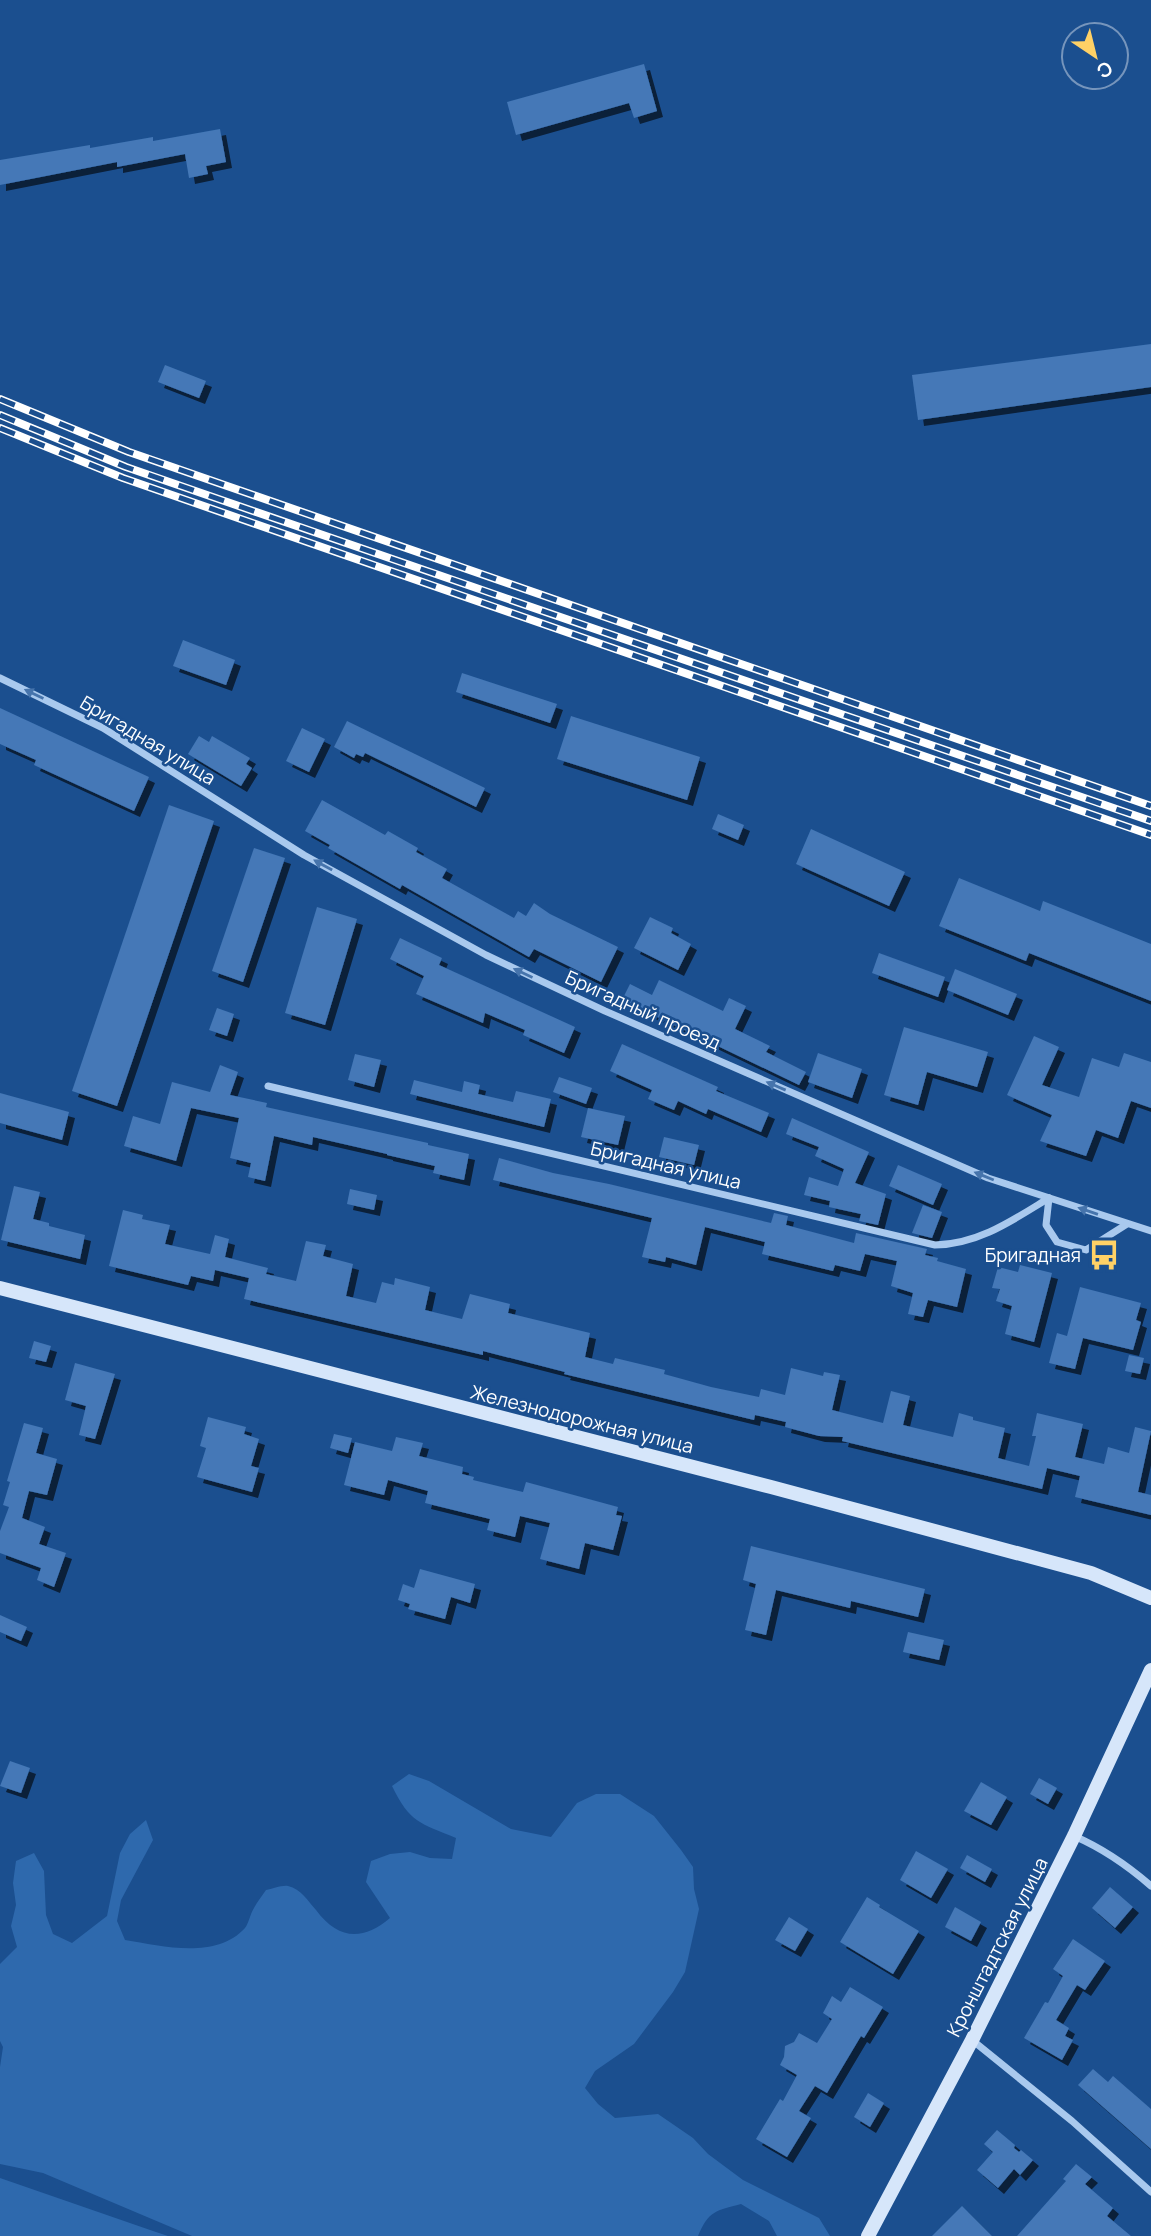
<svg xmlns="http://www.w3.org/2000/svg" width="1151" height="2236" font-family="Manrope,sans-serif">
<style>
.green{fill:#2e69ad}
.building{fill:#4478b7;filter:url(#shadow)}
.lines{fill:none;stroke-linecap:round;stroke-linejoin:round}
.street{stroke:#a9c9ee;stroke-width:7}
.secondary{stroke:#d6e6fa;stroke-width:14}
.rail-casing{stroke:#fff;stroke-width:8}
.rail{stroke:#1b4f8f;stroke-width:5;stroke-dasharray:16;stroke-linecap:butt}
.oneway{fill:#4674ac}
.labels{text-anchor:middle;stroke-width:5;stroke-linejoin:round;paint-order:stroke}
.street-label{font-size:19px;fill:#fff;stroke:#1b4f8f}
.poi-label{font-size:19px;fill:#fff;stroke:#1b4f8f;text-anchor:end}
</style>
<defs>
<filter id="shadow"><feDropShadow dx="6" dy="6" stdDeviation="0" flood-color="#0009"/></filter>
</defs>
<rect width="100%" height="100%" fill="#1b4f8f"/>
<g class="green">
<path d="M409,1774L429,1781L511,1829L551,1837L577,1803L596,1794H620L654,1816L681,1850L693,1867L694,1889L699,1909L685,1972L673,1992L634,2044L595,2071L585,2088L598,2104L615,2118L658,2114L693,2138L708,2154L743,2180L819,2218L830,2236H777L769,2221L741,2204C716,2211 709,2210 698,2236H192L43,2173L0,2164V2067L3,2047L0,2041V1964L17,1947L11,1926L16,1905L13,1883L16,1861L34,1853L44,1871L46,1915L53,1934L72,1943L107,1916L120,1853L130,1834L146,1820L153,1840L121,1900L117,1921L125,1940C162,1946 216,1960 245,1928C249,1923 250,1914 254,1908C257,1902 262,1896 266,1890C272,1889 282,1885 288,1886C301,1889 308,1901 316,1910C338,1940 363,1941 390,1918L366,1882L371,1861L390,1854L410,1852L430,1858L452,1859L456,1838C420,1823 410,1823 392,1786Z"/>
<path d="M0,2178L153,2231L168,2236H0Z"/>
</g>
<g class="building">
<path d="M644,64L657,111L634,118L629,103L516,135L507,102Z"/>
<path d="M220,129L226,162L206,166L208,174L189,178L185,154L117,167V162L0,185V160L90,145V148L153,137V141Z"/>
<path d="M1151,344V387L918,420L912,375Z"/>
<path d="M165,365L206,381L199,398L158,382Z"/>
<path d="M183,640L235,660L226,685L173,666Z"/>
<path d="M462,673L557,704L550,723L456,692Z"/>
<path d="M0,708L149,777L134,811L34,765L36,760L0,744Z"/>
<path d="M571,716L700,757L687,800L557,759Z"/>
<path d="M347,721L485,788L476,807L365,753L363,757L356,754L354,758L334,747Z"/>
<path d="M302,728L325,739L309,772L286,761Z"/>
<path d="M199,736L209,742L212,736L250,758L246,764L252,768L241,786L188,754Z"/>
<path d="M322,800L385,835L388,831L418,848L416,852L447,869L442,878L514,918L518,911L526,916L534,903L550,914L618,947L601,982L534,949L529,957L402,885L400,889L328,848L330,845L305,831Z"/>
<path d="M169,805L214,821L117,1106L72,1091Z"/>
<path d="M718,814L744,825L738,840L712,829Z"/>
<path d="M811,829L905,872L889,906L796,864Z"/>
<path d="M254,848L285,858L243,982L212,971Z"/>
<path d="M959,878L1040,911L1043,901L1151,944V1001L1029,953L1026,961L939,926Z"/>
<path d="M317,907L357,919L325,1025L285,1013Z"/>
<path d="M650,917L673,928L671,933L691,944L678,970L634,948Z"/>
<path d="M400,938L442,958L439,965L575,1027L564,1053L523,1035L525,1030L485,1013L483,1023L416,994L424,976L390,959Z"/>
<path d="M879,953L945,977L938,997L872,973Z"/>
<path d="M955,969L1017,994L1008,1015L947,990Z"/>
<path d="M659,980L723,1011L729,998L746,1006L735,1029L770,1046L766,1052L806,1072L799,1085L622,1000L630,984L652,995Z"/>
<path d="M217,1008L234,1014L227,1036L209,1030Z"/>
<path d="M904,1027L988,1052L977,1087L927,1072L918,1105L884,1095Z"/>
<path d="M1034,1036L1059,1047L1042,1085L1079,1097L1092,1058L1119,1067L1124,1053L1151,1062V1108L1131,1101L1118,1138L1096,1130L1086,1156L1040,1141L1052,1115L1007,1095Z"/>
<path d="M622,1044L718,1087L716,1091L769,1113L761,1132L708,1109L706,1114L678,1101L674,1110L648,1099L652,1090L610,1071Z"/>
<path d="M818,1053L862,1069L852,1098L808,1082Z"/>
<path d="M355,1054L381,1060L374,1087L348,1080Z"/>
<path d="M220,1065L238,1072L230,1095L267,1103L266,1107L428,1143V1145L469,1154L464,1180L433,1173L435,1166L387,1155V1154L313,1137L312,1145L274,1136L265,1181L248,1177L251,1163L230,1158L239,1118L191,1108L176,1161L124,1146L133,1116L160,1124L172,1082L210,1092Z"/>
<path d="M559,1077L592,1088L586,1104L553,1092Z"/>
<path d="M414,1080L462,1092L464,1081L480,1085L478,1094L513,1102L516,1091L551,1099L544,1127L410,1094Z"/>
<path d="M0,1093L69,1112L62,1140L0,1123Z"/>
<path d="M588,1108L625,1116L618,1145L581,1137Z"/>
<path d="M792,1118L869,1152L855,1183L886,1194L878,1225L859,1221L861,1214L829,1207L830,1201L804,1195L809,1177L838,1186L844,1169L815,1156L819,1147L786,1134Z"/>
<path d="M664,1137L699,1145L694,1165L659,1157Z"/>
<path d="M499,1158L553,1173L609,1184L771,1223L774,1213L788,1216L786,1225L854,1243L856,1233L927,1249L925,1255L938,1258L937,1261L966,1269L957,1307L928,1300L923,1317L908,1314L913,1293L891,1286L897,1261L865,1254L860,1271L835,1265L833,1271L762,1254L765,1242L705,1227L696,1265L666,1257L665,1262L642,1257L652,1218L493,1180Z"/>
<path d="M898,1165L942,1184L933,1205L889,1186Z"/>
<path d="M14,1186L40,1192L33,1219L49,1223V1226L85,1235L80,1259L1,1240Z"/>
<path d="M350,1189L377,1195L374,1210L347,1204Z"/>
<path d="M923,1205L942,1212L932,1238L912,1233Z"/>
<path d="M123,1210L143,1215L142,1219L170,1225L165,1244L210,1254L215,1235L229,1239L225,1257L268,1268L266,1274L296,1281L306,1241L326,1245L323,1256L353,1264L346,1296L376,1303L382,1282L394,1285L395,1278L430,1287L425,1310L462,1319L470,1294L510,1304L508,1313L590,1333L585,1357L613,1364L615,1358L665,1370L664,1374L711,1387L759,1397L761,1389L785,1395L791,1368L823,1376L824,1372L840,1375L832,1410L883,1423L891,1391L910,1396L903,1425L953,1437L959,1413L973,1417V1420L1005,1428L998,1458L1029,1466L1036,1436H1032L1037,1413L1083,1424L1075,1457L1104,1464L1108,1447L1129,1453L1135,1427L1151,1431L1138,1492L1151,1495V1515L1075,1497L1080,1476L1047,1468L1042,1489L842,1441L843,1437L819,1436L785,1427L786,1422L755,1415L754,1420L564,1374L565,1372L483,1351V1355L244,1299L249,1278L215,1270L213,1281L191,1276L188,1285L109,1266Z"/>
<path d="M1020,1265L1052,1273L1034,1342L1005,1334L1012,1306L996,1301L1000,1289L992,1288L998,1267L1018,1272Z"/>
<path d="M1080,1287L1141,1303L1136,1320L1141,1322L1133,1350L1083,1338L1075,1369L1049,1363L1057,1333L1067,1336Z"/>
<path d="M34,1341L51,1346L46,1362L29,1358Z"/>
<path d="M1129,1355L1144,1358L1140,1374L1125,1371Z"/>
<path d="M75,1363L115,1374L95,1439L79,1435L86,1406L65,1400Z"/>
<path d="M208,1417L246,1427L244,1434L259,1439L251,1466L259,1468L252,1492L197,1477L206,1448L200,1446Z"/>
<path d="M24,1423L43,1428L36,1453L57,1459L47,1495L29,1491L22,1518L45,1527L39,1544L66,1553L54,1587L37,1580L41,1568L0,1553V1531L9,1507L3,1505L10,1482L7,1481Z"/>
<path d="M334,1434L352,1438L348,1453L330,1448Z"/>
<path d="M396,1437L423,1443L419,1456L463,1467L462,1474L474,1477L473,1480L523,1492L526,1482L618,1507L616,1515L622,1516L613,1550L585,1543L579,1569L540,1559L550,1523L520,1516L515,1537L487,1530L490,1519L425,1503L428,1491L388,1480L384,1495L344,1485L355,1442L392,1451Z"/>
<path d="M751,1546L925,1589L918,1617L851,1601L850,1608L776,1590L766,1635L745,1630L756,1584L743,1580Z"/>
<path d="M420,1569L475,1584L470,1603L451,1597L445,1619L408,1609L410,1604L398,1600L403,1584L414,1588Z"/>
<path d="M0,1615L27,1627L21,1641L0,1632Z"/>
<path d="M908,1632L944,1640L939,1660L903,1652Z"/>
<path d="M10,1761L30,1768L21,1793L0,1786Z"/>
<path d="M1039,1778L1057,1788L1048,1804L1030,1794Z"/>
<path d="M981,1782L1007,1797L991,1825L964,1811Z"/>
<path d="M916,1851L948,1869L931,1898L900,1880Z"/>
<path d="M967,1855L992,1869L985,1882L960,1868Z"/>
<path d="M1110,1887L1133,1907L1115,1928L1092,1908Z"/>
<path d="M867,1897L880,1905L879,1907L919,1931L893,1974L840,1942Z"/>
<path d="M955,1907L981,1922L971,1941L945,1927Z"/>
<path d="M789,1917L808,1929L795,1951L775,1940Z"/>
<path d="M1073,1939L1105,1961L1085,1990L1077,1985L1056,2020L1069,2028L1065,2036L1073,2040L1062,2060L1024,2038L1045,2002L1048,2003L1063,1976L1053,1969Z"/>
<path d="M850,1987L883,2007L864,2038L861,2036L827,2093L815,2086L799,2111L811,2118L787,2157L756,2139L780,2099L783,2101L797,2075L780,2065L784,2057L785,2046L794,2042L799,2033L817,2043L832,2019L823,2013L832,1996L841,2002Z"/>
<path d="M1093,2069L1108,2082L1113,2076L1151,2109V2149L1078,2085Z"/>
<path d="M868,2093L884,2103L870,2127L854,2117Z"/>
<path d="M997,2130L1015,2145L1014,2148L1019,2152L1021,2150L1033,2160L1020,2175L1014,2169L998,2188L977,2170L993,2152L984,2144Z"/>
<path d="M1076,2164L1092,2177L1085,2184L1113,2208L1107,2216L1131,2236H1017L1066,2181L1063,2179Z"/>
<path d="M962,2206L992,2236H932Z"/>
</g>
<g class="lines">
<g class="street">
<path d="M0,678L103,728L304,855L486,955L605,1011L988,1178L1151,1231"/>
<path d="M268,1086L935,1245C979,1244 1013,1220 1049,1198"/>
<path d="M1049,1198L1046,1225L1057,1242L1086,1250L1127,1224"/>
<path d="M1074,1836C1104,1849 1127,1865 1151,1886"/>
<path d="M972,2040L1072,2121L1151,2192"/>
</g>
<g class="secondary">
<path d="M0,1288L771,1487L1091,1573L1151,1598"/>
<path d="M868,2236L972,2040L1074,1836L1151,1670"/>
</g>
<g class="rail-casing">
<g id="rail">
<path d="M0,399L129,452L1151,806"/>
<path d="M0,415L126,467L1151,821"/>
<path d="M0,428L123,478L1151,835"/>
</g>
</g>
<use href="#rail" class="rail"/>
</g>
<defs><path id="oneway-solid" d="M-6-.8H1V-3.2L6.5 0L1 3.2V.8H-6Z" transform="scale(1.75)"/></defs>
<g class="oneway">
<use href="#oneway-solid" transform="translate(34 694) rotate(-154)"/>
<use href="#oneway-solid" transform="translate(323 865) rotate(-151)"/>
<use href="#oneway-solid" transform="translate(523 973) rotate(-155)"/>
<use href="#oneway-solid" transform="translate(776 1086) rotate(-157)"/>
<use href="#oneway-solid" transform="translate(984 1176) rotate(-158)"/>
<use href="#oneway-solid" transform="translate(1088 1211) rotate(-161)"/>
</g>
<defs>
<g id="bus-bare" transform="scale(2.415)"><path d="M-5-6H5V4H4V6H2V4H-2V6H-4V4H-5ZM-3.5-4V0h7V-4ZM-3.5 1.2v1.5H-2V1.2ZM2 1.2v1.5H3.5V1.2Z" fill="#ffd166" stroke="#1b4f8f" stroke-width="2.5" paint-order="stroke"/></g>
</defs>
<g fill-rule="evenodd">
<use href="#bus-bare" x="1104" y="1255"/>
</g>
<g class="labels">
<g class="street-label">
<text transform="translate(148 740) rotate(31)" y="7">Бригадная улица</text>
<text transform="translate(643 1010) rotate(24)" y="7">Бригадный проезд</text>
<text transform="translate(666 1165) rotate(13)" y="7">Бригадная улица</text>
<text transform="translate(582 1419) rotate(14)" y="7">Железнодорожная улица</text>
<text transform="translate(997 1947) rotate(-63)" y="7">Кронштадтская улица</text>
</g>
<g class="poi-label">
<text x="1081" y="1262">Бригадная</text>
</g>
</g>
<g transform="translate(1095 56) rotate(145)"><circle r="33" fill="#1b4f8f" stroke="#7695bc" stroke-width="2"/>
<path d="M0-5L12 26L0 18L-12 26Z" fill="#ffd166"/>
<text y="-10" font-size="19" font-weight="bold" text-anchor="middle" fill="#ffffff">С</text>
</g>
</svg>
